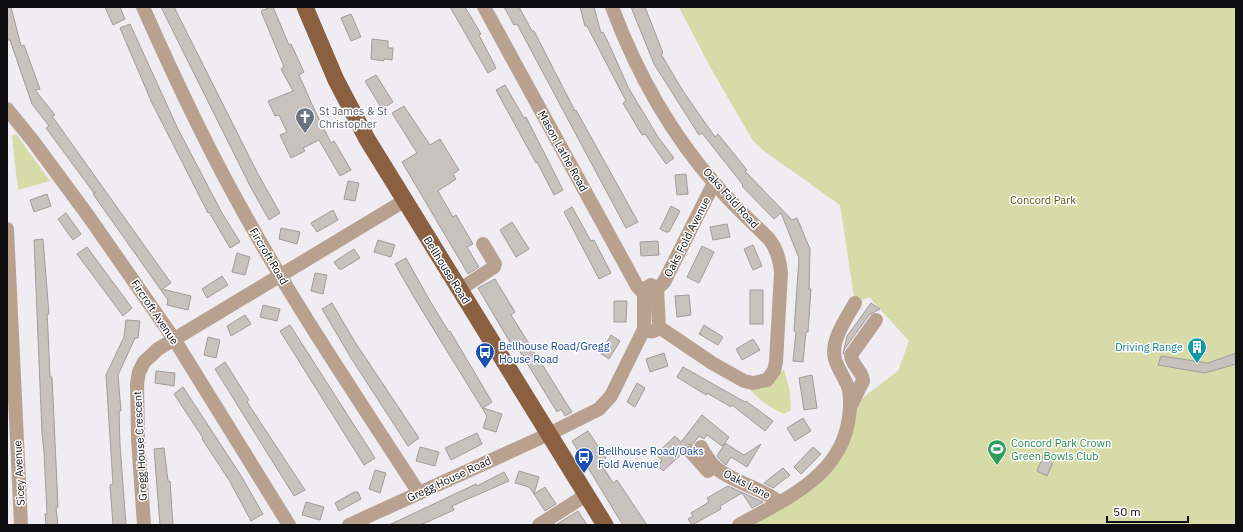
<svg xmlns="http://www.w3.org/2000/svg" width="1243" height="532" font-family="'IBM Plex Sans',sans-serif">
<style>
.green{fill:#d7dba8}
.building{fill:#c7c2be;stroke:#a29d99}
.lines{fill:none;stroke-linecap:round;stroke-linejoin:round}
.minor{stroke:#b9a190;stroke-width:14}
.major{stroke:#8a6041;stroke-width:17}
.labels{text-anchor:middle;stroke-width:3;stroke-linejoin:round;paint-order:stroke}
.worship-label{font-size:11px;fill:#5b616d;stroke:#fff;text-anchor:start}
.street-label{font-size:11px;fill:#0e0d0f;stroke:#fff}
.park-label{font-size:11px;fill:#575911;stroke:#fff}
.transit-label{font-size:11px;fill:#164399;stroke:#fff;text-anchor:start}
.culture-label{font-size:11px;fill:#0d838f;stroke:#fff;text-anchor:end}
.leisure-label{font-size:11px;fill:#27864d;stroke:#fff;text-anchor:start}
</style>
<rect width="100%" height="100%" fill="#efecf2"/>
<g class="green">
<path d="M679,7H1236V525H754L820,482L856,403L898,371L909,341L869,297L855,303L840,205L764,151L753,141L709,65Z"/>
<path d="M16,134L50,181L18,190L12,136Z"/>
<path d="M784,369L790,392L791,410L784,414C769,408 756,397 746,385L774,381Z"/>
</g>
<g class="building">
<path d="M7,7H11L21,46L24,45L40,89L35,90L55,115L52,116L171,283L162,289L191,296L188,310L167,305L168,300L93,194L96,192L94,193L46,128L49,126L32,104L10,40H7Z"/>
<path d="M105,7H120L125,19L113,25Z"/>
<path d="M161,7H174L258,174L280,213L269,220L250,186Z"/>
<path d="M271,7H273L289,45L291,44L304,72L299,75L315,111L331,143L334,141L351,170L340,176L319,140L303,148L305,151L291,158L280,135L287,132L279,115L275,116L268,101L293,91L281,69L284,67L261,11Z"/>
<path d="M450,7H465L481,34L479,35L496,68L488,73Z"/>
<path d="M504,7H519L532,31H534L575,111L576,110L638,222L626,228L517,24L514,25Z"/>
<path d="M580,7H594L601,33L603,32L609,44L628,87L658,137L674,158L666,164L645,134L642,135L623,103L626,101L587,26H585Z"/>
<path d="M631,7H645L663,53L661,54L683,91L715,137L718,134L747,170L745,171L792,220L797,218L810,249L809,289H811L808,332H806L803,362L793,361L796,332L794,331L799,258L781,213L774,219L742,186L743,185L702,133L699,135L654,64Z"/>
<path d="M351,14L361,37L351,41L341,18Z"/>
<path d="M130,24L178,129L222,213L240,242L230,248L209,212L208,213L152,103L120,28Z"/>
<path d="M372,39L388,41V48H393L392,60L384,59V61L371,59Z"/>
<path d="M376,75L393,102L382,109L365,81Z"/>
<path d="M505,85L524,118L526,117L563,190L554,195L537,162L536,163L496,90Z"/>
<path d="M404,106L430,145L440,139L459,170L453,174L456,179L438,191L453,217L456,215L473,244L467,247L479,267L468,274L402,162L417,153L392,113Z"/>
<path d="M686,174L688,194L677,195L675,175Z"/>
<path d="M348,181L359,183L355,201L344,199Z"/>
<path d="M47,194L51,206L34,212L30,200Z"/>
<path d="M671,206L680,211L669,232H666L660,229Z"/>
<path d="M572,207L591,241L594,240L611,273L599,279L564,212Z"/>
<path d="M333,210L338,220L317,232L311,223Z"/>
<path d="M66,213L81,234L73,240L58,219Z"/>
<path d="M512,222L529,249L516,257L500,230Z"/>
<path d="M727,224L730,237L713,240L710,227Z"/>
<path d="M281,228L300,232L297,244L279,239Z"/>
<path d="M43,239L49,314H47L48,331L50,377H52L58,507L56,508L58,525H46L45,514H47L44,451L42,433L34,240Z"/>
<path d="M378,240L395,245L391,257L374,252Z"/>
<path d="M658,241L659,255L641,256L640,242Z"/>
<path d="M753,245L762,266L753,270L744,249Z"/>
<path d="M702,246L714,252L699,283L687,277Z"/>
<path d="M87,247L132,308L123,316L77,254Z"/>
<path d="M354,249L360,258L342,269H339L334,262Z"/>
<path d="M237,253L250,257L245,275L232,272Z"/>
<path d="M406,258L430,301L449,332L450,331L492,402L483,408L502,414L496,432L483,428L487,416L415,299L395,264Z"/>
<path d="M315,273L327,275L323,294L311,291Z"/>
<path d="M222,276L228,285L207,298L202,289Z"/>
<path d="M495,279L515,312L511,315L572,412L565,416L561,409L557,412L514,342L511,344L478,288Z"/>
<rect x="750" y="290" width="13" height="34"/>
<path d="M689,295L691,315L677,317L675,296Z"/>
<path d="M614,301H627L626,322H614Z"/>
<path d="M332,303L355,342L419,438L408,446L351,358L322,309Z"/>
<path d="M871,303L880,309L869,315L844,350L843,354L847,336Z"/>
<path d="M263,305L280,309L277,321L260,317Z"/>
<path d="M245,315L251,324L231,336L227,326Z"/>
<path d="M126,320L140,321L138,338H135L118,375L121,411H119L120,445L126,525H113L110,485L113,484L106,375L124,337Z"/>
<path d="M290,325L375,458L364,465L280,331Z"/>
<path d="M704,325L723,337L718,345L699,334Z"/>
<path d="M611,335L620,341L609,359L600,353Z"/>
<path d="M208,337L220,340L216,358L204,355Z"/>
<path d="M753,339L760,350L742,360L736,349Z"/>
<path d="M664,353L668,366L650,372L646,359Z"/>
<path d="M1236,353V364L1205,373L1158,365L1161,356L1208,363Z"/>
<path d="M225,362L249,400L247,402L305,490L294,496L215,369Z"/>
<path d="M683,367L745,402L746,401L773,421L765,431L732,405L731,407L707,393L706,395L677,377Z"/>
<path d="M156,371L175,373L174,386L155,383Z"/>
<path d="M812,375L817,408L804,410L799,378Z"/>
<path d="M637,383L645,388L635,407L627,402Z"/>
<path d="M183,387L240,474L263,514L251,521L229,480L202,439L203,438L174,394Z"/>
<path d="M702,415L729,437L725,443L744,455L761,444L747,467L731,457L726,465L722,462L717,456L725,443L722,446L707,435L704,439L699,436L693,444L686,445L683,453L663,471L657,465L662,461L656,454L675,436L681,442Z"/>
<path d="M803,418L811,431L795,441L787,428Z"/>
<path d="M588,431L606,458L600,462L613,483L617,480L647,525H623L616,514L572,441Z"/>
<path d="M477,433L482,444L451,460L445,448Z"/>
<path d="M420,447L439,452L435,466L416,461Z"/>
<path d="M813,447L821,454L801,474L794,467Z"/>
<path d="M164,448L168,481H170L173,525H160L154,449Z"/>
<path d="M1044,454L1055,458L1047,476L1037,471Z"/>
<path d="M783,468L790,475L773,488L764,483Z"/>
<path d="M375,470L386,473L380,493L369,489Z"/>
<path d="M519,471L539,477L534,494L529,487L515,483Z"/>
<path d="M504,472L509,481L452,506L454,510L434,519L420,525H389L476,484L477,486Z"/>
<path d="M728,486L763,502L752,508L742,493L720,506L721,509L692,525L688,519L693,516L691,513L709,502L707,498Z"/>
<path d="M545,487L556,504L545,511L534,494Z"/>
<path d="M354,492H358L361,499L339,511L335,503Z"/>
<path d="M306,502L324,507L320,520L302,515Z"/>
<path d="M578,511L587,525L557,524Z"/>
</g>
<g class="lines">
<g class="minor">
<path d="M143,7C174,77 206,146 244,213C297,309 359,400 419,493"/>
<path d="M484,7L637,286L644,294"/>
<path d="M612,7C636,71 670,133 716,185C732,204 751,221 769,239C777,249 780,260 781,273L776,362L774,371L767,380L753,383L744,381L712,363L659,327"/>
<path d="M7,109L33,141L89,217L174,339L289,525"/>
<path d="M7,229L21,525"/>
<path d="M657,289L664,282L714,183"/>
<path d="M459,290L494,267L495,264L483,244"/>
<path d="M850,407L863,381C863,371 851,365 851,355L876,320"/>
<path d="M701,447C705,455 710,462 716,468C734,483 760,487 779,502"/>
<path d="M691,452L708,471"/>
<path d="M144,525L138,439L137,384L139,372L144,362L158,349L404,201"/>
<path d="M349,525L549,434L599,409L611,396L644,329V294L646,288L651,285L657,289L659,327C654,333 651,332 644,329"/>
<path d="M539,525L586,495"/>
<path d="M739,525C783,500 838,478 848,423C850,413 851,401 849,390C846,379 838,370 835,359C830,341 846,319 855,303"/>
</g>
<path class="major" d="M305,7L336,80L367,139L605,525"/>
</g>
<defs>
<g id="church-pin" transform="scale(1)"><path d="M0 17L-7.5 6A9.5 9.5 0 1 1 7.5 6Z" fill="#6b7280" stroke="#fff"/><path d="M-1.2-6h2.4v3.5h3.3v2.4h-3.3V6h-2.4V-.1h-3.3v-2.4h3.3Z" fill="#fff"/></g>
<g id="building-pin" transform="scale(1)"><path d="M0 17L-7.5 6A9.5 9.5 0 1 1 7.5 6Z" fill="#0f9aa8" stroke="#fff"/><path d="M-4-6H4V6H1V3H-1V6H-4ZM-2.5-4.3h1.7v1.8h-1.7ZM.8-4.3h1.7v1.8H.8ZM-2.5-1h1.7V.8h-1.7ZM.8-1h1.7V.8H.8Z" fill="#fff"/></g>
<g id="bus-pin" transform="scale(1)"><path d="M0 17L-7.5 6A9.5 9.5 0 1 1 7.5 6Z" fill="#1a4fb4" stroke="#fff"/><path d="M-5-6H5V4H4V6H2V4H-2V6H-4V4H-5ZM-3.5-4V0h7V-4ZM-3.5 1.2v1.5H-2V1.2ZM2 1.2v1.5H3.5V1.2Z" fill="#fff"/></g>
<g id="stadium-pin" transform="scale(1)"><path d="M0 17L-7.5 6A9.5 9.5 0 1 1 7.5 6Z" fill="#2e9e5b" stroke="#fff"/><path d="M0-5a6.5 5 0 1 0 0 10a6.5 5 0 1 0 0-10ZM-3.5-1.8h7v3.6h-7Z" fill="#fff"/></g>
</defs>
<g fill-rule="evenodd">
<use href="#church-pin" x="305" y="117"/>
<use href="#building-pin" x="1197" y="347"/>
<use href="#bus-pin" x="485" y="352"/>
<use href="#stadium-pin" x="997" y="449"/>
<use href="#bus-pin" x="584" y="457"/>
</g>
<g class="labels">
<g class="worship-label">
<text x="319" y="115">St James &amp; St<tspan x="319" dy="13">Christopher</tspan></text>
</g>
<g class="street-label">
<text transform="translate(563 151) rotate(61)" y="4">Mason Lathe Road</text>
<text transform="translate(731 198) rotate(48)" y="4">Oaks Fold Road</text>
<text transform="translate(687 237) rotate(-63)" y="4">Oaks Fold Avenue</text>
<text transform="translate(269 256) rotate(59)" y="4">Fircroft Road</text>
<text transform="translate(447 270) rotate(58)" y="4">Bellhouse Road</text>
<text transform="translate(155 312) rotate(56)" y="4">Fircroft Avenue</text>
<text transform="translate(140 446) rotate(-93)" y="4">Gregg House Crescent</text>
<text transform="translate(19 473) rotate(-93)" y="4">Sicey Avenue</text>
<text transform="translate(449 479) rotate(-25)" y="4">Gregg House Road</text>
<text transform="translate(747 484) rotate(27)" y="4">Oaks Lane</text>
</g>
<g class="park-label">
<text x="1043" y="204">Concord Park</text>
</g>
<g class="transit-label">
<text x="499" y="350">Bellhouse Road/Gregg<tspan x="499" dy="13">House Road</tspan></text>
<text x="598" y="455">Bellhouse Road/Oaks<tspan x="598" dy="13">Fold Avenue</tspan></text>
</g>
<g class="culture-label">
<text x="1183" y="351">Driving Range</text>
</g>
<g class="leisure-label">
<text x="1011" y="447">Concord Park Crown<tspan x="1011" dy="13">Green Bowls Club</tspan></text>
</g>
</g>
<rect width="1243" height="532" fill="none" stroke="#0e0d0f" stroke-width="16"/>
<path d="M1107 516v6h81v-6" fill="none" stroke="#0e0d0f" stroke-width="2"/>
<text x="1113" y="516" font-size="12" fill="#0e0d0f" stroke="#ffffff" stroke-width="3" paint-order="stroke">50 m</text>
</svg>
